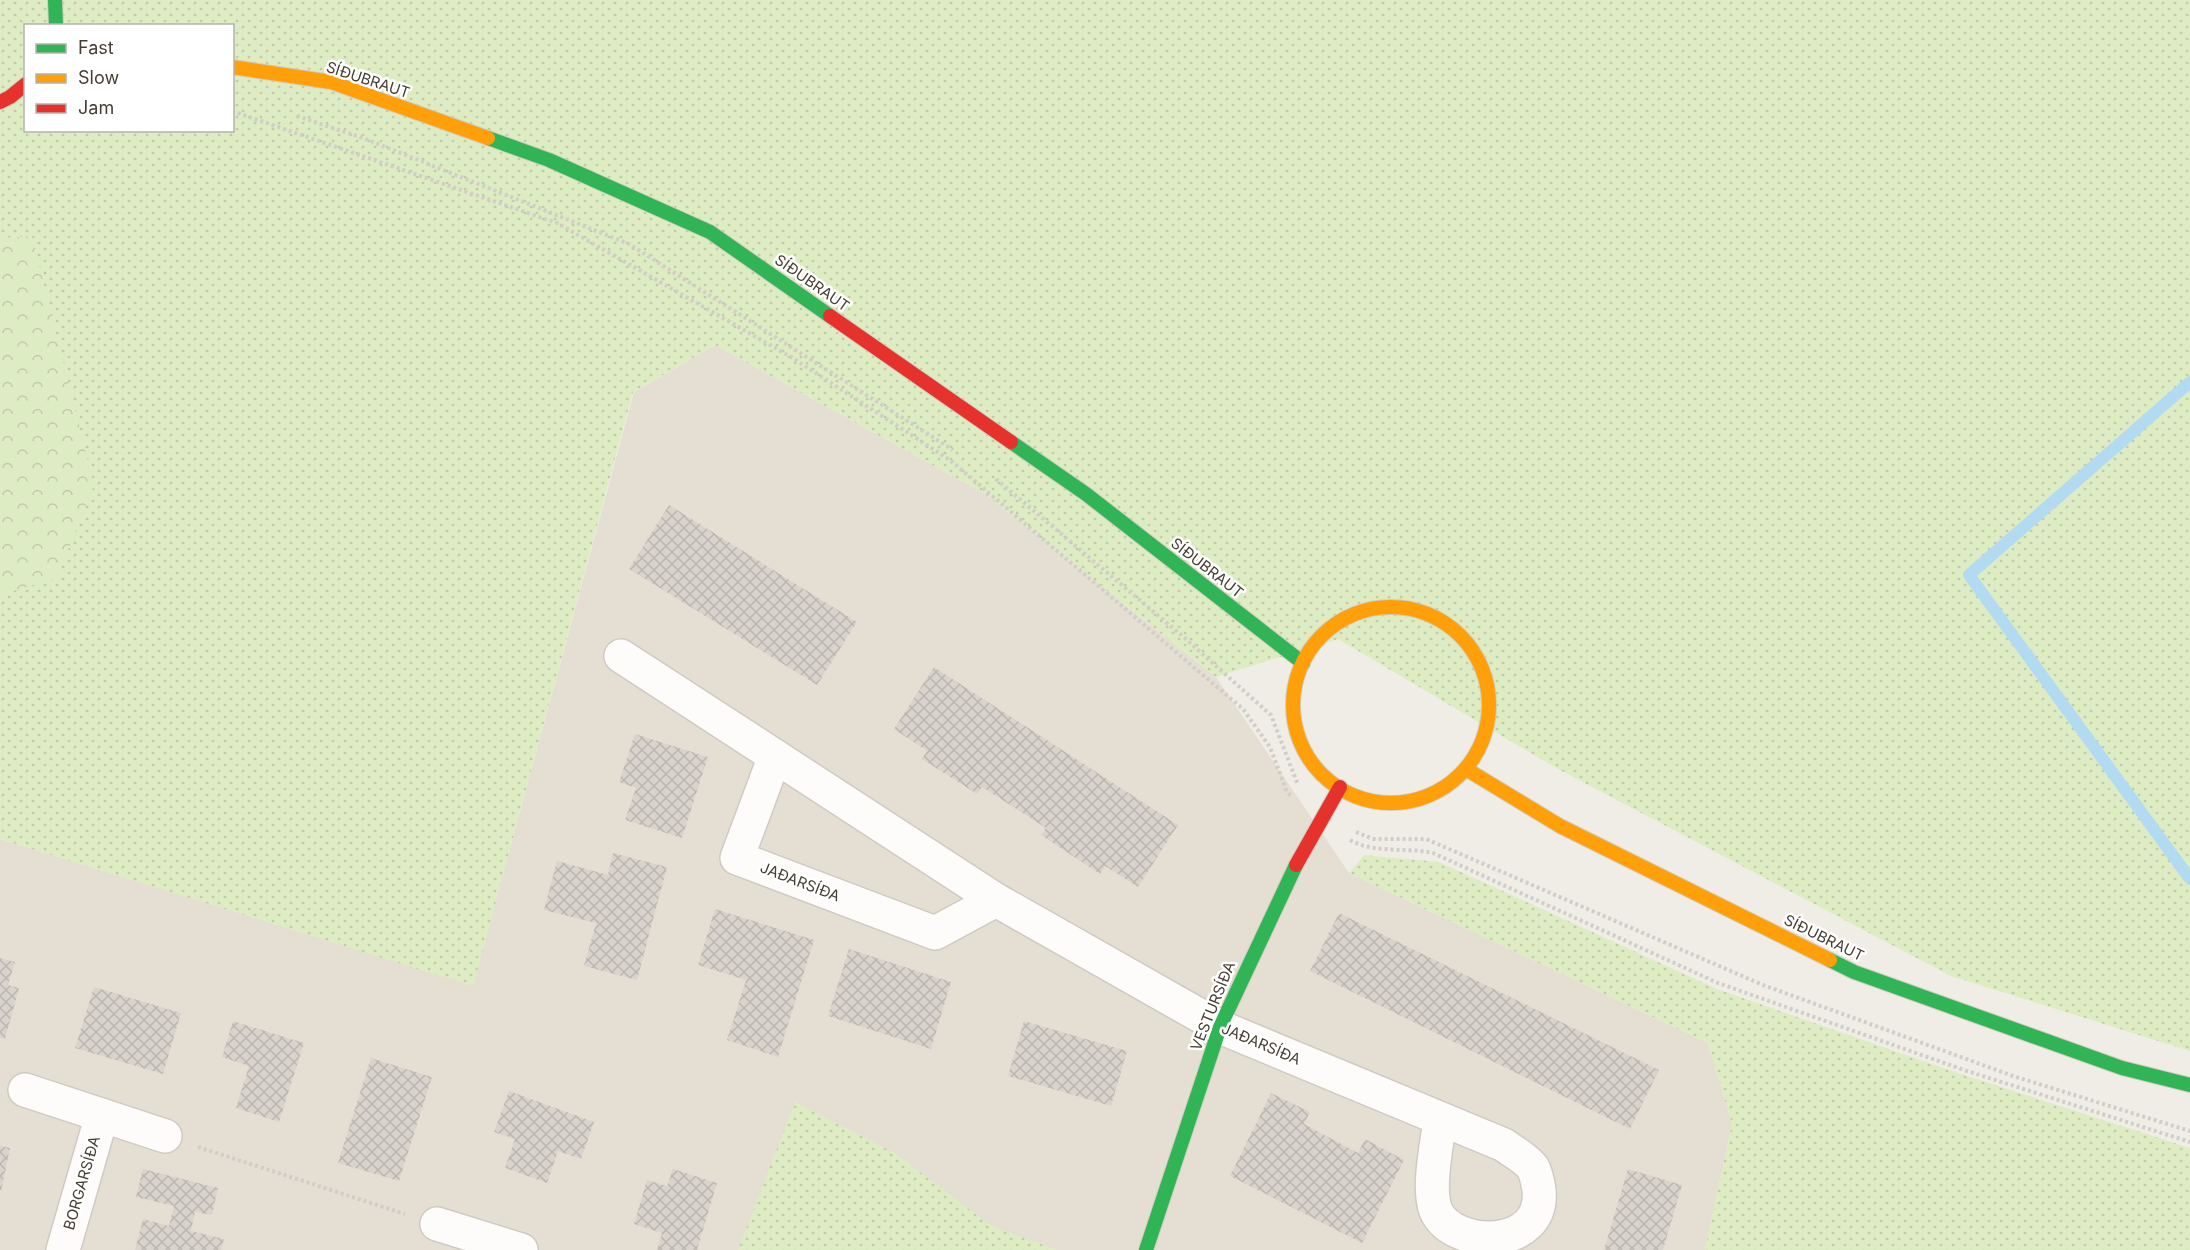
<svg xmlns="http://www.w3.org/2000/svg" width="2190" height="1250" font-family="Inter,sans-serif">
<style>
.residential{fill:#e5dfd3}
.grass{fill:url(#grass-dots);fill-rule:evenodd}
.forest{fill:url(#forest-crowns)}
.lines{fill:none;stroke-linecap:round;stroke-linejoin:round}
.stream{stroke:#b2dbf2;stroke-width:12}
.building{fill:url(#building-cross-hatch)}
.street-casing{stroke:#cecbc4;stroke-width:36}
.fast-casing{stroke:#d1ccbe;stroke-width:16}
.slow-casing{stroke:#d1ccbe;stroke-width:16}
.jam-casing{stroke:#d1ccbe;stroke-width:16}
.path{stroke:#d1cdc8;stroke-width:4;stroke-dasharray:3 3;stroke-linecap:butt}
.street{stroke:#fdfcfb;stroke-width:33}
.fast{stroke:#30b455;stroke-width:14}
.slow{stroke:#ff9f0a;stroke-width:14}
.jam{stroke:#e5322d;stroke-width:14}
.labels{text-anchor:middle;stroke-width:5;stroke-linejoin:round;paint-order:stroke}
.street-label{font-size:15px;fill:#463e33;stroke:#fff}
</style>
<defs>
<pattern id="grass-dots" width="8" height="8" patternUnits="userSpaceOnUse" patternTransform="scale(1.5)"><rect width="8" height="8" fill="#deecc3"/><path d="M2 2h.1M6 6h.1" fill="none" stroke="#c0cba8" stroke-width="1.8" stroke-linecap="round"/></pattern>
<pattern id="forest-crowns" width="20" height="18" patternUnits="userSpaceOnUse" patternTransform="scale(1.5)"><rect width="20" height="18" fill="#deecc3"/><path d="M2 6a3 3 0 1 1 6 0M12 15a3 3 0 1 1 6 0" fill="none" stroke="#c0cba8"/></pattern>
<pattern id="building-cross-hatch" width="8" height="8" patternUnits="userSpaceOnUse" patternTransform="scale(1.5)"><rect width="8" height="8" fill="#d8d4cd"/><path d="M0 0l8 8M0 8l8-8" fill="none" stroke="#bbb7b0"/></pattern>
</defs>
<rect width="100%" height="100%" fill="#f0ede6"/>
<path class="residential" d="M715,345L985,494L1216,677L1349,873L1708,1043L1732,1124L1705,1250H0V839L473,985L634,392Z"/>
<g class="grass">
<path d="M0,0H2190V1051L1951,976L1556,768L1338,639L1216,677L985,494L715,345L633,392L473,986L0,839ZM26,26H232V130H26Z"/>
<path d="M1364,855L1439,862L1717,989L1952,1071L2190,1148V1250H1705L1732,1124L1708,1043L1349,873Z"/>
<path d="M795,1102L896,1154L990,1225L1057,1250H738Z"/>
</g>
<path class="forest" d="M32,236L94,485L57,578L0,595V238Z"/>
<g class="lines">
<path class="stream" d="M2190,382L1969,575L2190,879"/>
</g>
<g class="building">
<path d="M669,505L857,622L817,685L629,569Z"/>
<path d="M934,667L1178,825L1138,887L1105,866L1100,874L1041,835L1046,828L982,787L977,794L922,759L927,751L894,729Z"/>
<path d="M635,734L708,757L682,838L625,820L636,788L619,782Z"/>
<path d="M613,853L667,867L637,980L584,966L596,923L544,910L557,861L608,875Z"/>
<path d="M715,909L814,940L778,1057L727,1040L746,980L698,965Z"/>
<path d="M1339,913L1659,1070L1630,1129L1310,971Z"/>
<path d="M849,949L951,982L931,1049L828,1016Z"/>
<path d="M0,958L15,962L8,985L19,988L5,1039L0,1038Z"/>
<path d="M94,987L181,1013L163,1074L75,1048Z"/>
<path d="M233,1021L304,1043L279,1122L236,1108L249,1066L222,1057Z"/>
<path d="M1024,1021L1127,1051L1111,1106L1008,1076Z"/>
<path d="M371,1058L432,1077L399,1181L338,1163Z"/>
<path d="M509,1091L594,1122L581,1159L558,1151L547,1183L505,1168L515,1139L494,1132Z"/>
<path d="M1271,1093L1310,1112L1304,1124L1358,1153L1365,1139L1404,1160L1362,1243L1230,1176Z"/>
<path d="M0,1146L10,1148L1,1191H0Z"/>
<path d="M143,1169L218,1188L212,1215L195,1212L191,1231L224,1239L221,1250H135L143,1219L169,1226L174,1206L136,1197Z"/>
<path d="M673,1169L717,1183L697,1250H657L662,1233L634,1224L647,1180L667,1186Z"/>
<path d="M1628,1169L1682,1185L1663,1250H1604Z"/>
</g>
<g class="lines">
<g class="street-casing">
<g id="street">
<path d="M621,656L996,900L1220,1027L1504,1145C1513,1152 1527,1159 1533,1168C1536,1174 1538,1183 1539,1190C1545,1250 1454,1250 1436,1211C1427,1189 1437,1144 1440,1120"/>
<path d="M775,756L737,858L935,933L996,900"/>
<path d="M25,1090L165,1136"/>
<path d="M437,1224L521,1250"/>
<path d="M63,1250L102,1115"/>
</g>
</g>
<g class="fast-casing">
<g id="fast">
<path d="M55,0L56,26"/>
<path d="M488,138L549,160L710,232L830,316"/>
<path d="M1011,442L1086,494L1303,663"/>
<path d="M1830,960L1854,972L2122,1068L2190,1085"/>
<path d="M1146,1250L1220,1027L1296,865"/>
</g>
</g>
<g class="slow-casing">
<g id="slow">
<path d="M232,67L331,82L488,138"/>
<circle cx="1391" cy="705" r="98"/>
<path d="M1466,769L1560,826L1830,960"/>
</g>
</g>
<g class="jam-casing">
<g id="jam">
<path d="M0,102L10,97L26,84"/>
<path d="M830,316L1011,442"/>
<path d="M1296,865L1340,787"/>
</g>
</g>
<g class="path">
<path d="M232,111L557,223L791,357L950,460L1243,709L1270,747L1287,792L1291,796"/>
<path d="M297,116L363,138L629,244L953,450"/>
<path d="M996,479L1180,634L1271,715L1298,785"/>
<path d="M1356,832L1373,839H1426L1763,985L2013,1076L2190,1131"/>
<path d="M1350,840C1375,854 1405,847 1433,853L1718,983L1967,1071L2190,1142"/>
<path d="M198,1147L405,1214"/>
</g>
<use href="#street" class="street"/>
<use href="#fast" class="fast"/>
<use href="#slow" class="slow"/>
<use href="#jam" class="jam"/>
</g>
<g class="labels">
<g class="street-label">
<text transform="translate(368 80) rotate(18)" y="5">SÍÐUBRAUT</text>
<text transform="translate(812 283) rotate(35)" y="5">SÍÐUBRAUT</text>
<text transform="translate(1207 568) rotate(38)" y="5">SÍÐUBRAUT</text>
<text transform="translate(800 882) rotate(21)" y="5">JAÐARSÍÐA</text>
<text transform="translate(1824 938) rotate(26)" y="5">SÍÐUBRAUT</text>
<text transform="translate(1213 1006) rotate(-68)" y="5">VESTURSÍÐA</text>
<text transform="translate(1261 1044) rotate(23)" y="5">JAÐARSÍÐA</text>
<text transform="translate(82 1183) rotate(-74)" y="5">BORGARSÍÐA</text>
</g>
</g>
<rect x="24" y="24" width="210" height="108" fill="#ffffff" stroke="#b5b2ad" stroke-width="1.5"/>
<rect x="36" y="44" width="30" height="9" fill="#30b455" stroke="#b5b2ad" stroke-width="1.5"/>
<text x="78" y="54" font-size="18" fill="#463e33">Fast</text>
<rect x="36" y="74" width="30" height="9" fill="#ff9f0a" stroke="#b5b2ad" stroke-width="1.5"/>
<text x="78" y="84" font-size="18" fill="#463e33">Slow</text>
<rect x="36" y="104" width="30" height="9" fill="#e5322d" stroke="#b5b2ad" stroke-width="1.5"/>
<text x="78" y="114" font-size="18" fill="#463e33">Jam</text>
</svg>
